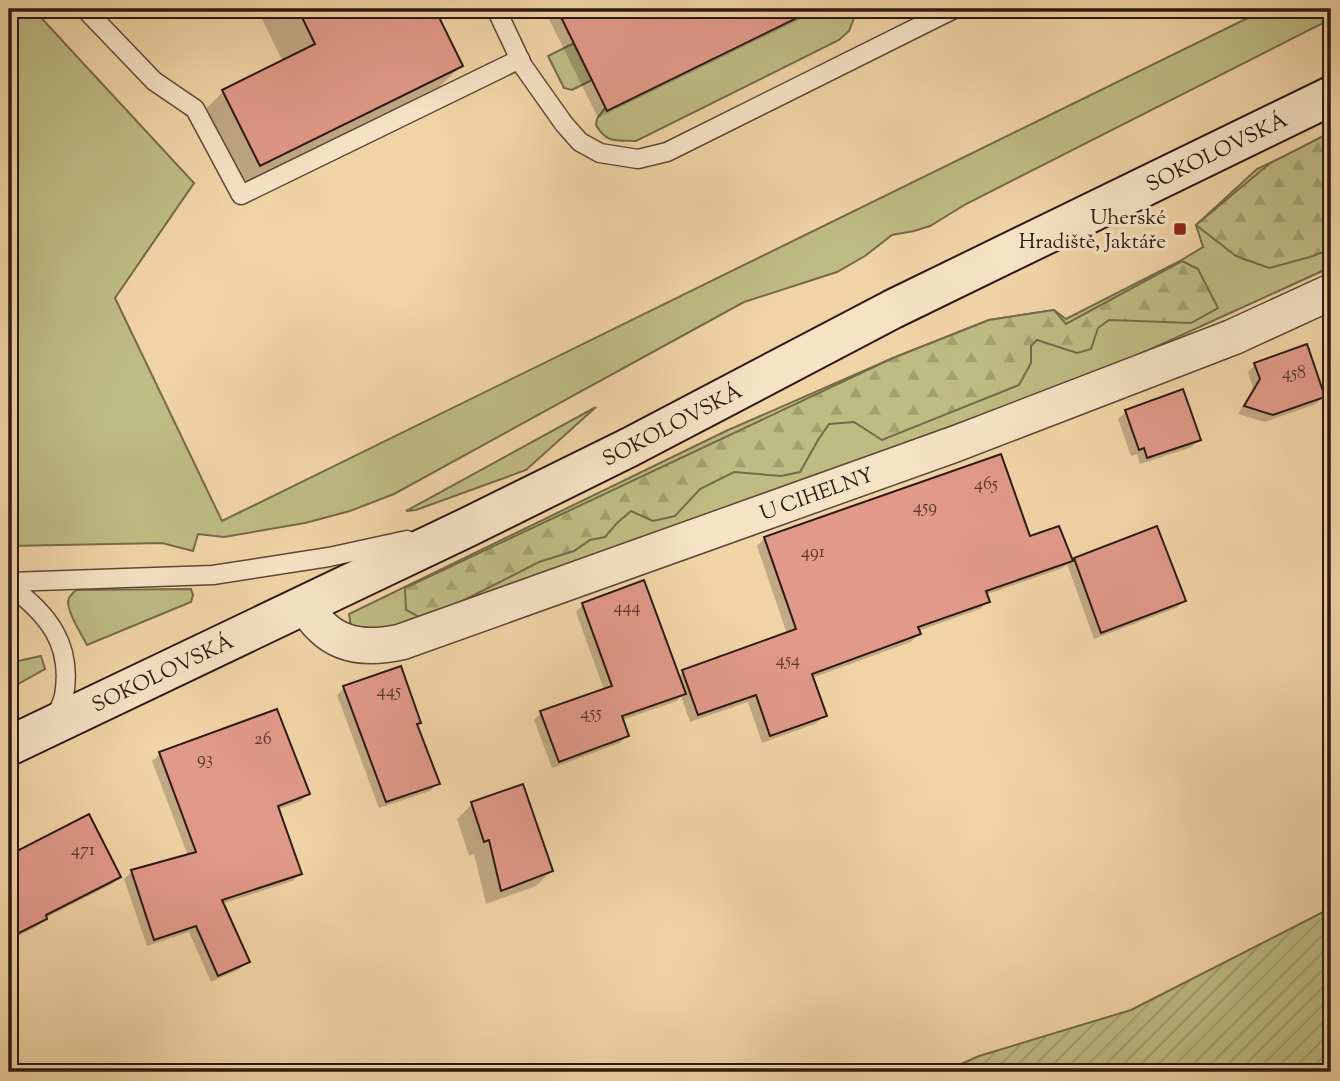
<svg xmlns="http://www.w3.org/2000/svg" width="1340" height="1081" font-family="'Sorts Mill Goudy',serif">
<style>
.green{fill:#bebb83;stroke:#756a4a;stroke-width:2}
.forest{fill:url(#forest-firs);stroke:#756a4a;stroke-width:2}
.garden{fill:url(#garden-furrows);stroke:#756a4a;stroke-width:2}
.shadow{fill:#0003}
.building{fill:#e19989;stroke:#2c1910;stroke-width:2}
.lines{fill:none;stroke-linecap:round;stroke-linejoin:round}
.lane-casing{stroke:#5d4836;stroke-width:21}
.street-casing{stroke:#5d4836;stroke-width:38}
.secondary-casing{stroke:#2c1910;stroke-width:42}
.lane{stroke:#f6e3c5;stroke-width:18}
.street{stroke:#f6e3c5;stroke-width:35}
.secondary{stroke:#f6e3c5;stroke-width:38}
.poi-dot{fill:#8f2418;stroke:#f6e3c5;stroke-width:2.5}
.labels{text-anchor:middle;stroke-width:6;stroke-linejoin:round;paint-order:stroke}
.number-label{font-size:18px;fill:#59392e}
.street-label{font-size:21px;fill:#2c1910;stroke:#f6e3c5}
.poi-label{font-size:21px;fill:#2c1910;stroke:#f6e3c5;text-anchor:end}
</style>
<defs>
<pattern id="forest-firs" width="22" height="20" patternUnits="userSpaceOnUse" patternTransform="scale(1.75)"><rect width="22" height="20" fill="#bebb83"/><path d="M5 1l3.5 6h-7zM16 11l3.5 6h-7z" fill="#a3a070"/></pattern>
<pattern id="garden-furrows" width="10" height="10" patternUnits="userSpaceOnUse" patternTransform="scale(1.75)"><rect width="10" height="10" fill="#bebb83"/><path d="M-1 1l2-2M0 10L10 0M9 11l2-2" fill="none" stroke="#a3a070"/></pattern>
</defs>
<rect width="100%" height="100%" fill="#f1d4a6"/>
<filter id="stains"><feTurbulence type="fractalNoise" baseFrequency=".00286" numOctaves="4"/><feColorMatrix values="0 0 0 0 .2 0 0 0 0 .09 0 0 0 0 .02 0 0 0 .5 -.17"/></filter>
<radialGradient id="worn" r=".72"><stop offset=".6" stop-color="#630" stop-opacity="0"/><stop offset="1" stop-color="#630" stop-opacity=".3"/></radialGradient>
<g class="green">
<path d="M9,9H33L194,183L115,298L222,521L1266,9H1331V19L966,204L930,226L914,231L892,235L865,256L837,272L744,302L394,494L350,511L305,523L224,537L198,534L193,551L162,543L9,546Z"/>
<path d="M802,9H855L856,13L849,31L839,40L636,141C616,140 607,144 596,125L597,119L607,105Z"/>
<path d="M574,43L592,80L572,90L564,88L548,56Z"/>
<path d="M1331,134V267L1116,365L379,638L351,627L349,614L726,431L893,358L989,320L1054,310L1066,319L1180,261L1203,247L1196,225L1257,169Z"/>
<path d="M596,407L526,470L416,510L406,511Z"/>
<path d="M191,589L193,595L191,602L87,645C82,635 64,608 69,598C70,596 74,592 76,590Z"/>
<path d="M41,656L45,669L9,689V663Z"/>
</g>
<g class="forest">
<path d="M1331,132V249L1310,257L1269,268L1236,256L1196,225L1269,164Z"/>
<path d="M1182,261L1198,269L1218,308L1191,323L1109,320L1098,328L1091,349L1077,353L1037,340L1031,346V363L1019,385L882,440L854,422L829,424L818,440L800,472L781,476L734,472L700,489L675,516L653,521L631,511L617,523L605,537L590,540L574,551L539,562L425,620L406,610L405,588L893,358L989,320L1054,310L1066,324Z"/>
</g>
<path class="garden" d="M1331,908V1072H943L979,1056L1131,1010Z"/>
<g class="shadow">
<path d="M257,9H433L461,66L433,93L232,193L195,119L223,92L283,62Z"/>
<path d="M544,9H821L598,118Z"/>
<path d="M1255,365L1323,396L1316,404L1265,422L1238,414L1253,388L1248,372Z"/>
<path d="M1182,391L1199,439L1192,447L1140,464L1137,454L1131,456L1118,419L1126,412Z"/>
<path d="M1058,528L1072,563L1075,559L1184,601L1176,608L1094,639L1067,564L1063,568L985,595L988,601L980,609L918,631L919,634L911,642L812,678L825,715L817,723L762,743L748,702L690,722L681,696L677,701L622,720L627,736L620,743L552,768L534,720L541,713L604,690L576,612L583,604L678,677L683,672L787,634L757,546L765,538H1029Z"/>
<path d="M344,688L415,726L438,783L430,791L379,808L337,695Z"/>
<path d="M276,711L308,794L301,801L277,810L300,874L293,881L221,904L248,961L240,969L211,982L189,932L147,946L124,879L132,872L188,856L152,761L160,754Z"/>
<path d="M472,804L551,871L536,886L486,904L474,854L469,856L457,819Z"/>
<path d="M89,816L119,877L112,884L45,918L38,926L9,941V858Z"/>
</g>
<g class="building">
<path d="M298,9H435L463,66L260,166L222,90L315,44Z"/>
<path d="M557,9H815L607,111Z"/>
<path d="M1307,344L1325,397L1273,415L1244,406L1260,379L1254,363Z"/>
<path d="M1183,389L1201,440L1147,458L1144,448L1139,450L1125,410Z"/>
<path d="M1001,454L1030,536L1059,526L1073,561L986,591L990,602L918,627L921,634L812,674L827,716L770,736L756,695L698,715L682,670L796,629L764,537Z"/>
<path d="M1157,526L1186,601L1101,633L1074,558Z"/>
<path d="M644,580L686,694L622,716L629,736L559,762L540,711L612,686L582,603Z"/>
<path d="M401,666L421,723L417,724L440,784L386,802L343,686Z"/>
<path d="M277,709L310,794L278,806L302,874L222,900L250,962L218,976L196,926L154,940L131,870L196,852L159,752Z"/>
<path d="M523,784L553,871L501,891L489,840L484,842L471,802Z"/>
<path d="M89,814L121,877L46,915L47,919L9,938V855Z"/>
</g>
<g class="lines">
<g class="lane-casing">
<g id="lane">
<path d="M85,9L154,81L195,109L241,195L520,59"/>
<path d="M496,9L523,66L564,124L580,142L600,153L638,159L667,152L954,9"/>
<path d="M9,582L213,575L329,557L407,540"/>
<path d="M9,585C48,614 73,644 64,696C62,704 57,713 54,721"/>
</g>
</g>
<g class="street-casing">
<g id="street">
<path id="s1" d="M305,605C310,613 315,621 322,627C343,648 374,648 401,642L955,444L1233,337L1331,292"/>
</g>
</g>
<g class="secondary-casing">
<g id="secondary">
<path id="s2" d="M9,746L468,527L630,447L893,309L1331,96"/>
</g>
</g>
<use href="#lane" class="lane"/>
<use href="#street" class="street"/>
<use href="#secondary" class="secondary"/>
</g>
<rect class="poi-dot" x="1173" y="222" width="14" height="14" rx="3.5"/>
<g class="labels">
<g class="number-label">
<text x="1294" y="378">458</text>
<text x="986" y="489">465</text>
<text x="925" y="512">459</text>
<text x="813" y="557">491</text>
<text x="627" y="612">444</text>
<text x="788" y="665">454</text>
<text x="389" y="696">445</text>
<text x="591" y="718">455</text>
<text x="263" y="744">26</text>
<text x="205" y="764">93</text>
<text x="83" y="855">471</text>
</g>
<g class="street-label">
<text dy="7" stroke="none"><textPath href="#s2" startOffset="1346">SOKOLOVSKÁ</textPath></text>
<text dy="7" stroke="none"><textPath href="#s2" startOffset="737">SOKOLOVSKÁ</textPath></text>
<text dy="7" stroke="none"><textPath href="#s1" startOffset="553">U CIHELNY</textPath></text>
<text dy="7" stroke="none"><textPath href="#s2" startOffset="170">SOKOLOVSKÁ</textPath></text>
</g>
<g class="poi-label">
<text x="1166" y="224">Uherské<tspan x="1166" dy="24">Hradiště, Jaktáře</tspan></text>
</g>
</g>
<rect width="1340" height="1081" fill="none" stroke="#f1d4a6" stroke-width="35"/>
<rect x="10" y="10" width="1319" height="1060" fill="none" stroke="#2c1910" stroke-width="3.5"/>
<rect x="18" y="18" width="1305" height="1046" fill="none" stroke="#2c1910" stroke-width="2"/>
<rect width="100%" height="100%" filter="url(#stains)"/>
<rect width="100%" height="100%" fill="url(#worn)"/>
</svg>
